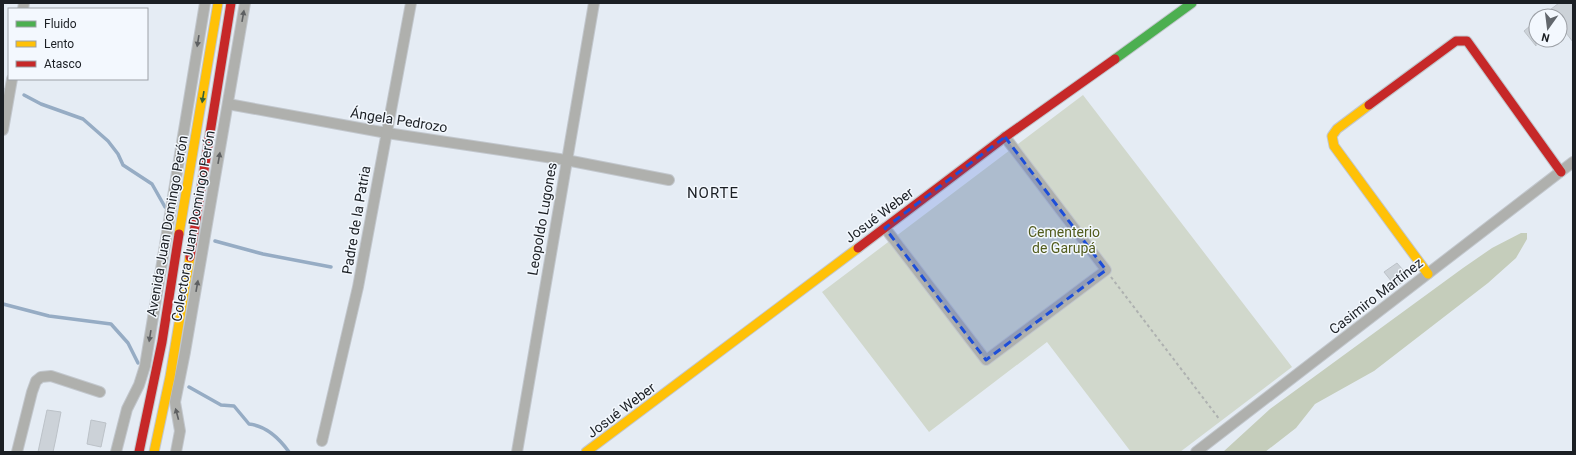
<svg xmlns="http://www.w3.org/2000/svg" width="1576" height="455" font-family="Roboto,sans-serif">
<style>
.green{fill:#d1d8cc}
.forest{fill:#c5cdbb}
.lines{fill:none;stroke-linecap:round;stroke-linejoin:round}
.stream{stroke:#96acc4;stroke-width:3.5}
.building{fill:#ccd2d8;stroke:#bcc2c8}
.street-casing{stroke:#c2c7cd;stroke-width:12}
.fast-casing{stroke:#c2c7cd;stroke-width:11}
.slow-casing{stroke:#c2c7cd;stroke-width:11}
.jam-casing{stroke:#c2c7cd;stroke-width:11}
.path{stroke:#aeb1b0;stroke-width:2;stroke-dasharray:3 3;stroke-linecap:butt}
.street{stroke:#afb0ad;stroke-width:10}
.fast{stroke:#4caf50;stroke-width:9}
.slow{stroke:#ffc107;stroke-width:9}
.jam{stroke:#c62828;stroke-width:9}
.oneway{fill:#5e6062}
.oneway2{fill:#316038}
.marked{fill:#1d4ed8;fill-opacity:0.2;stroke:#1d4ed8;stroke-width:3;stroke-dasharray:8 5;stroke-linejoin:round}
.labels{text-anchor:middle;stroke-width:3;stroke-linejoin:round;paint-order:stroke}
.street-label{font-size:14px;fill:#1b1f24;stroke:#f3f8fe}
.park-label{font-size:14px;fill:#525c1d;stroke:#f3f8fe}
.neighbourhood-label{font-size:15px;letter-spacing:1px;fill:#1b1f24;stroke:#f3f8fe}
</style>
<rect width="100%" height="100%" fill="#e5ecf4"/>
<path class="green" d="M1083,95L1292,367L1180,452H1131L1047,342L929,432L822,292Z"/>
<path class="forest" d="M1521,233H1527V239L1516,258L1488,283L1374,371L1315,404L1296,428L1265,452H1223L1270,409L1463,268L1492,248Z"/>
<g class="lines">
<g class="stream">
<path d="M3,90H4"/>
<path d="M24,95L41,104L83,119L108,141L118,154L123,165L152,184L165,207"/>
<path d="M215,241L263,254L331,267"/>
<path d="M3,304L49,316L111,324L128,343L138,363"/>
<path d="M189,387L221,405L234,406L249,424C266,426 279,438 289,452"/>
</g>
</g>
<g class="building">
<path d="M1559,3H1573V42L1560,25V16H1542Z"/>
<path d="M1536,21V46L1524,31Z"/>
<path d="M1397,263L1409,277L1396,287L1384,272Z"/>
<path d="M47,410L61,412L56,438L53,452H38Z"/>
<path d="M91,420L106,423L101,447L87,444Z"/>
</g>
<g class="lines">
<g class="street-casing">
<g id="street">
<path d="M23,9L24,3"/>
<path d="M228,104L387,133L566,160L669,180"/>
<path d="M3,130L12,79"/>
<path d="M885,228L986,360L1106,270L1005,137"/>
<path d="M322,441L358,287L411,3"/>
<path d="M17,452L32,392L36,381L41,377L51,376L100,392"/>
<path d="M116,452L127,409L139,385L145,366L205,3"/>
<path d="M176,452L180,431L175,402L185,352L245,3"/>
<path d="M517,452L594,3"/>
<path d="M1196,452L1573,162"/>
</g>
</g>
<g class="fast-casing">
<path id="fast" d="M1115,59L1192,3"/>
</g>
<g class="slow-casing">
<g id="slow">
<path d="M1369,105L1337,129L1332,136L1334,146L1428,274"/>
<path d="M179,234L218,3"/>
<path d="M154,452L170,377L190,257"/>
<path d="M586,452L858,248"/>
</g>
</g>
<g class="jam-casing">
<g id="jam">
<path d="M1369,105L1456,41H1467L1561,172"/>
<path d="M858,248L1005,137L1115,59"/>
<path d="M190,257L231,3"/>
<path d="M139,452L162,342L179,234"/>
</g>
</g>
<path class="path" d="M1111,277L1220,420"/>
<use href="#street" class="street"/>
<use href="#fast" class="fast"/>
<use href="#slow" class="slow"/>
<use href="#jam" class="jam"/>
</g>
<defs><path id="oneway-solid" d="M-6-.8H1V-3.2L6.5 0L1 3.2V.8H-6Z"/></defs>
<g class="oneway">
<use href="#oneway-solid" transform="translate(243 16) rotate(-80)"/>
<use href="#oneway-solid" transform="translate(198 41) rotate(99)"/>
<use href="#oneway-solid" transform="translate(219 158) rotate(-80)"/>
<use href="#oneway-solid" transform="translate(197 286) rotate(-80)"/>
<use href="#oneway-solid" transform="translate(150 336) rotate(99)"/>
<use href="#oneway-solid" transform="translate(177 414) rotate(-105)"/>
</g>
<use class="oneway2" href="#oneway-solid" transform="translate(203 97) rotate(99)"/>
<path class="marked" d="M1005,137L1106,270L986,360L885,228Z"/>
<g class="labels">
<g class="street-label">
<text transform="translate(399 120) rotate(9)" y="5">Ángela Pedrozo</text>
<text transform="translate(879 215) rotate(-37)" y="5">Josué Weber</text>
<text transform="translate(542 219) rotate(-80)" y="5">Leopoldo Lugones</text>
<text transform="translate(356 220) rotate(-80)" y="5">Padre de la Patria</text>
<text transform="translate(167 226) rotate(-80)" y="5">Avenida Juan Domingo Perón</text>
<text transform="translate(193 226) rotate(-80)" y="5">Colectora Juan Domingo Perón</text>
<text transform="translate(1376 296) rotate(-38)" y="5">Casimiro Martínez</text>
<text transform="translate(621 410) rotate(-37)" y="5">Josué Weber</text>
</g>
<g class="park-label">
<text x="1064" y="237">Cementerio<tspan x="1064" dy="16">de Garupá</tspan></text>
</g>
<g class="neighbourhood-label">
<text x="713" y="198">NORTE</text>
</g>
</g>
<rect width="1576" height="455" fill="none" stroke="#1b1f24" stroke-width="8"/>
<rect x="8" y="8" width="140" height="72" fill="#f3f8fe" stroke="#9da1a7"/>
<rect x="16" y="21" width="20" height="6" fill="#4caf50" stroke="#9da1a7"/>
<text x="44" y="28" font-size="12" fill="#1b1f24">Fluido</text>
<rect x="16" y="41" width="20" height="6" fill="#ffc107" stroke="#9da1a7"/>
<text x="44" y="48" font-size="12" fill="#1b1f24">Lento</text>
<rect x="16" y="61" width="20" height="6" fill="#c62828" stroke="#9da1a7"/>
<text x="44" y="68" font-size="12" fill="#1b1f24">Atasco</text>
<g transform="translate(1548 28) rotate(194)"><circle r="19" fill="#f3f8fe" stroke="#9da1a7"/>
<path d="M0-3L7 15L0 10L-7 15Z" fill="#62676d"/>
<text y="-6" font-size="11" font-weight="bold" text-anchor="middle" fill="#1b1f24">N</text>
</g>
</svg>
